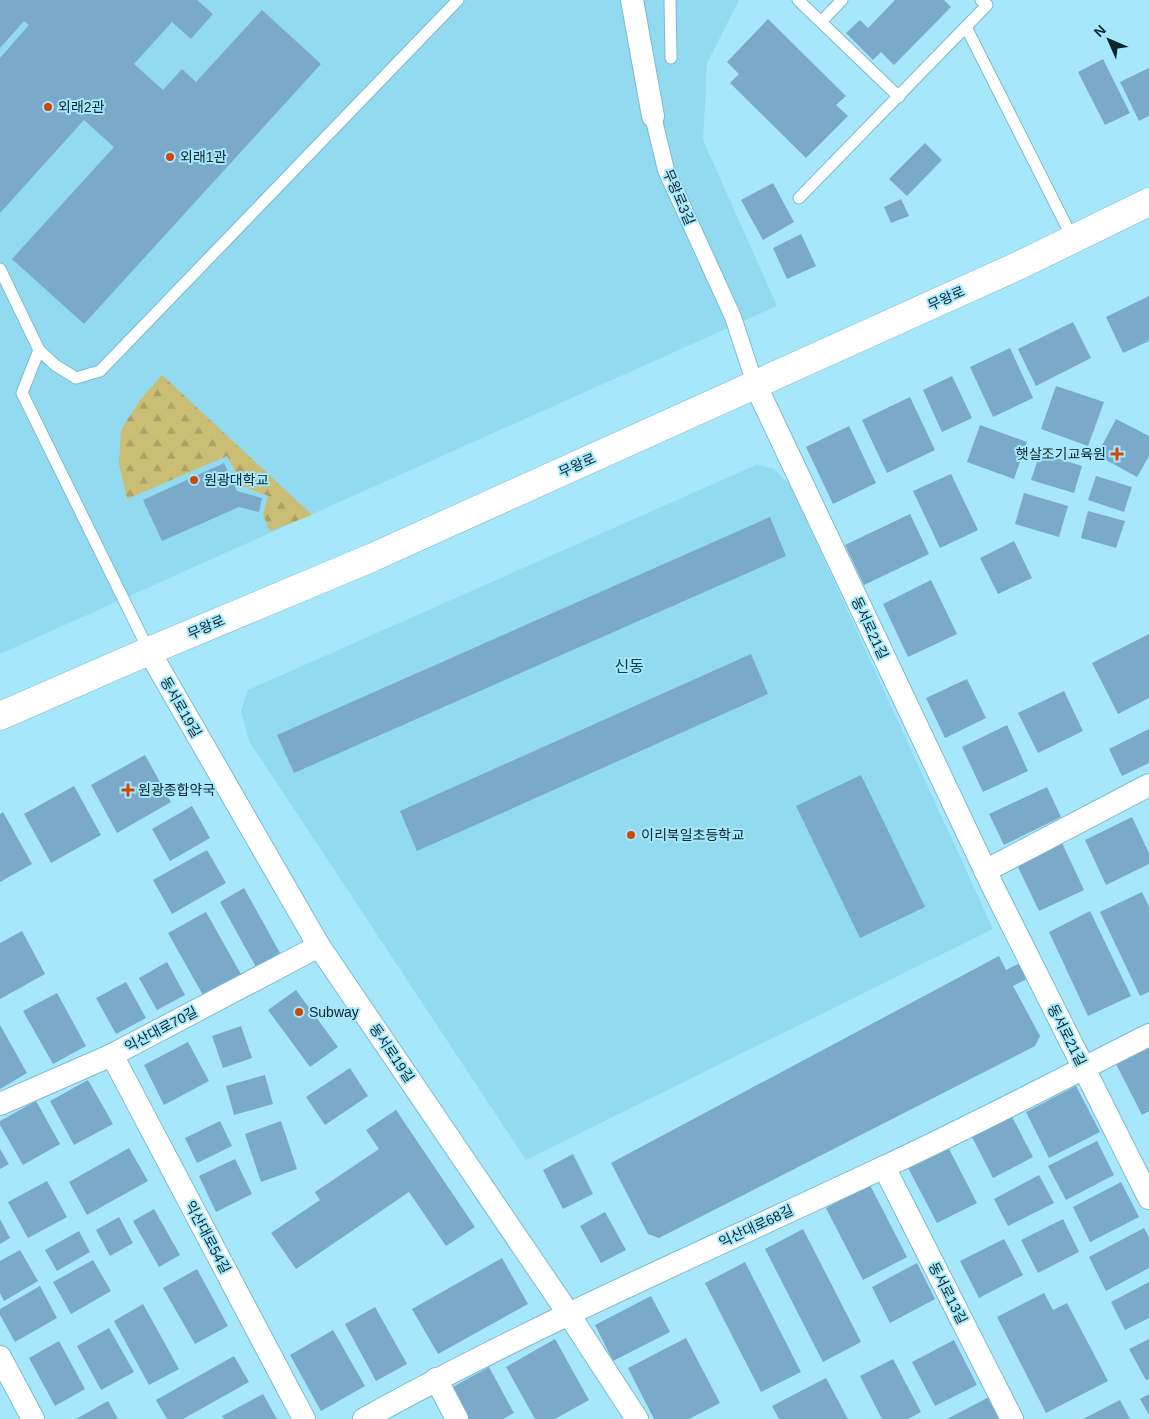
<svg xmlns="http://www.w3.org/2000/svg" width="1149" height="1419" font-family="Helvetica,'Noto Sans KR',sans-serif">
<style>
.built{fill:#91daf0}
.forest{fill:url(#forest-firs)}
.building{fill:#7aa9ca}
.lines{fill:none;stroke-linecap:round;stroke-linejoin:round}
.service-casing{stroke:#7cbace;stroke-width:13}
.pedestrian-casing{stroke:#7cbace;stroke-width:18}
.minor-casing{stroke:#7cbace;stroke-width:24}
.tertiary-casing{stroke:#7cbace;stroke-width:29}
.service{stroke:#fff;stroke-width:11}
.pedestrian{stroke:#fff;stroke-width:16}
.minor{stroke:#fff;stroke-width:22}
.tertiary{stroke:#fff;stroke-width:28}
.poi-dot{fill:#ce4809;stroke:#a7e7fc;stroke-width:2}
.labels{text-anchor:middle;stroke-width:4;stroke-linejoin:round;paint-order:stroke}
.poi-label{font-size:14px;fill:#0b262d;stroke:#a7e7fc;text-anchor:start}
.street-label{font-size:14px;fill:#0b262d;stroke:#a7e7fc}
.quarter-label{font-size:16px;fill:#083d4a;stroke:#a7e7fc}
</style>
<defs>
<pattern id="forest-firs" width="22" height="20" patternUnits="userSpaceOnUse" patternTransform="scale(1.25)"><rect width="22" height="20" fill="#cabd74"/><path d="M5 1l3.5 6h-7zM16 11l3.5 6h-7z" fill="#aca265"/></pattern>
</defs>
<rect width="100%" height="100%" fill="#a7e7fc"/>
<g class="built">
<path d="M0,0H739L707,63L703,140L777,306L0,654Z"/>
<path d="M756,465L773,468L790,485L993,929L526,1160L249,741L241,711L248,690Z"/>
</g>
<path class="forest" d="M162,375L312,515L270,531L263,515L268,496L243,486L227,456L127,499L119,464L121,430L140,400Z"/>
<g class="building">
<path d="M0,0H197L213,14L191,39L172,22L134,64L163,90L182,69L196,82L262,10L321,64L84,324L12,259L114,147L84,120L0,213V58L29,25L24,21L0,48Z"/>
<path d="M895,0H944L951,7L894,65L881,52L873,60L846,33L860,20L868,28Z"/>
<path d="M768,19L846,96L836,105L848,116L806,158L730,83L739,74L727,62Z"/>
<path d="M1103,59L1130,113L1105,125L1078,72Z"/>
<path d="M1149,68V116L1139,121L1120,82Z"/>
<path d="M925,143L942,160L907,196L889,179Z"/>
<path d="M773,183L794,222L763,240L741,200Z"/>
<path d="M901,199L909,216L891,223L884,207Z"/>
<path d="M801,234L816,266L787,279L773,248Z"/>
<path d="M1149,296V341L1123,353L1106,317Z"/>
<path d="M1073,322L1091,358L1036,386L1018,349Z"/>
<path d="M1010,348L1033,398L993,417L970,367Z"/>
<path d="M952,376L972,418L942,432L923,390Z"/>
<path d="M1056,386L1104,402L1088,446L1041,429Z"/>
<path d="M910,397L935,450L887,473L862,420Z"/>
<path d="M1116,419L1149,436V456L1137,477L1097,455Z"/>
<path d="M980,425L1027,442L1014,479L967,462Z"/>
<path d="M849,426L876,483L833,504L806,447Z"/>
<path d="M1040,453L1082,466L1074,493L1031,480Z"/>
<path d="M224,463L237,491L262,498L259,512L239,507L162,541L143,500Z"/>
<path d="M951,474L978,530L940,548L913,491Z"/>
<path d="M1096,476L1132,487L1124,512L1088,500Z"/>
<path d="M1024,493L1068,506L1059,537L1015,524Z"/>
<path d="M1088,511L1125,521L1116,548L1081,538Z"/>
<path d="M910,514L929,554L864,585L845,545Z"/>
<path d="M770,517L786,556L294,773L277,735Z"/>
<path d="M1014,541L1032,578L998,594L980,558Z"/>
<path d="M931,580L957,634L908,657L883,604Z"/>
<path d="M1149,634V698L1118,714L1092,663Z"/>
<path d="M751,654L768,694L417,851L400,811Z"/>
<path d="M967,679L986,718L945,738L926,698Z"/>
<path d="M1064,691L1083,731L1038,753L1018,713Z"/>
<path d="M1007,725L1028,771L983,792L962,747Z"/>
<path d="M1149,729V763L1122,776L1109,749Z"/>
<path d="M145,755L171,802L117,833L91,785Z"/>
<path d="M861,775L925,907L860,938L796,806Z"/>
<path d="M74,786L101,835L51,863L24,814Z"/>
<path d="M1047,787L1061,817L1004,845L989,814Z"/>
<path d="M192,806L210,838L170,861L152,829Z"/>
<path d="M3,812L32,864L0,882V814Z"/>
<path d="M1132,817L1149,853V864L1106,885L1085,840Z"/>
<path d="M1062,843L1084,890L1039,911L1017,865Z"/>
<path d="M207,850L226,883L172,914L153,880Z"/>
<path d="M244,888L280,953L256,967L220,902Z"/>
<path d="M1142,892L1149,907V992L1140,996L1100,912Z"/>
<path d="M1090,911L1131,996L1088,1016L1049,932Z"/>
<path d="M206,912L242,976L204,997L168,933Z"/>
<path d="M22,931L45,974L0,999V943Z"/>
<path d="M999,956L1006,970L1028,959L1036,974L1013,986L1040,1036L1035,1046L659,1238L648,1234L611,1163Z"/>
<path d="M167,962L185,995L157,1010L139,978Z"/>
<path d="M126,982L146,1018L116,1034L96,998Z"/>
<path d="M296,990L338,1047L310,1067L268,1010Z"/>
<path d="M57,993L86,1046L53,1064L23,1011Z"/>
<path d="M0,1025L27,1073L0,1089Z"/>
<path d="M241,1026L252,1058L223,1068L212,1036Z"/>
<path d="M188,1042L209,1081L164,1105L144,1065Z"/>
<path d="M1149,1042V1111L1142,1115L1114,1060Z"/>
<path d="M350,1068L368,1096L325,1125L306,1097Z"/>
<path d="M265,1075L273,1104L234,1115L226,1086Z"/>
<path d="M88,1080L113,1124L74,1145L50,1101Z"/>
<path d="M1076,1086L1100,1132L1049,1158L1026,1112Z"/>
<path d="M36,1101L60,1144L23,1165L0,1125V1121Z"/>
<path d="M396,1110L475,1227L446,1246L409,1192L296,1269L271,1233L320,1200L315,1192L379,1149L366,1130Z"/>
<path d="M1009,1111L1033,1157L993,1178L969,1131Z"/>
<path d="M220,1121L232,1146L197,1163L185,1138Z"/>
<path d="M281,1121L297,1169L261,1182L245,1134Z"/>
<path d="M1097,1141L1114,1175L1066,1200L1048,1166Z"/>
<path d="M947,1145L977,1203L937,1223L907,1166Z"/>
<path d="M129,1148L148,1181L87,1215L69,1182Z"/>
<path d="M0,1149L9,1164L0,1169Z"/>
<path d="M573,1154L593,1194L563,1209L543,1170Z"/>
<path d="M235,1159L252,1194L216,1212L199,1176Z"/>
<path d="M1039,1175L1054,1203L1008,1226L994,1199Z"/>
<path d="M47,1181L67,1217L28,1238L8,1202Z"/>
<path d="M1121,1182L1139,1217L1090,1242L1073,1207Z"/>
<path d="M870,1185L907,1257L863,1280L826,1208Z"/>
<path d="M154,1209L180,1255L159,1267L133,1221Z"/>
<path d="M605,1212L626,1250L601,1263L580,1226Z"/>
<path d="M119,1217L133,1243L110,1256L96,1230Z"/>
<path d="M0,1219L10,1238L0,1244Z"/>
<path d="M1063,1219L1079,1252L1038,1273L1021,1240Z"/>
<path d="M1144,1228L1149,1237V1268L1106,1291L1089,1257Z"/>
<path d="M803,1229L861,1342L823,1362L765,1249Z"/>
<path d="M79,1231L90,1252L57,1271L45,1250Z"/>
<path d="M1004,1239L1023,1275L979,1298L960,1261Z"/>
<path d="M20,1250L38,1281L4,1301L0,1293V1261Z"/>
<path d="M502,1258L528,1304L438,1354L412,1309Z"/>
<path d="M93,1260L111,1291L71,1314L53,1282Z"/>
<path d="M745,1262L801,1372L761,1392L705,1283Z"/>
<path d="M917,1263L935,1299L890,1323L872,1287Z"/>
<path d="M197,1269L228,1326L195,1344L163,1288Z"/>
<path d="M1149,1282V1318L1125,1330L1111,1302Z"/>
<path d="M40,1286L57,1318L15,1342L0,1315V1309Z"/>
<path d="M1044,1293L1053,1310L1067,1303L1108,1381L1046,1413L997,1317Z"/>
<path d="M651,1296L670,1332L613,1361L595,1325Z"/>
<path d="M143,1304L179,1369L149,1385L114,1321Z"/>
<path d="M375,1307L407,1364L376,1381L345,1324Z"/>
<path d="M109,1328L134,1372L101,1390L77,1346Z"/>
<path d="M333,1330L365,1386L321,1411L290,1355Z"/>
<path d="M686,1338L720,1403L689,1419H654L628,1368Z"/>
<path d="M555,1339L589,1400L555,1419H535L506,1367Z"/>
<path d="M1149,1339V1379L1146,1380L1129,1349Z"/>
<path d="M954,1340L977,1385L935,1406L912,1362Z"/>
<path d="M59,1341L85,1389L55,1406L29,1358Z"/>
<path d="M234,1356L249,1382L183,1419H167L156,1400Z"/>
<path d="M893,1359L921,1412L908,1419H882L860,1376Z"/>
<path d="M489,1367L514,1413L503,1419H469L451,1388Z"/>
<path d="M826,1378L848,1419H779L772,1406Z"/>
<path d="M263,1394L277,1419H224L222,1416Z"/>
<path d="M1149,1394V1415L1140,1399Z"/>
<path d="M991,1396L1003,1419H947Z"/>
<path d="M1120,1400L1130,1419H1083Z"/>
<path d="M108,1401L118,1419H76Z"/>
</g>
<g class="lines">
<g class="service-casing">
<g id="service">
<path d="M670,0L671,58"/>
<path d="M798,0L821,22"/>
<path d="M842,0L821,22L899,97"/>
<path d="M966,27L1073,239"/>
<path d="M799,198L987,5L981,0"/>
<path d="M0,269L39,350L22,393L149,651"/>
<path d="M39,350L55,365L76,378L100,371L458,0"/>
</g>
</g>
<g class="pedestrian-casing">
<path id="pedestrian" d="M653,116L666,170L733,317L755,384"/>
</g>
<g class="minor-casing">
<g id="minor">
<path d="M632,0L653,116"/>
<path d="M755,384L994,889L1149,1198"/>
<path d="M149,651L319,946L568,1313L637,1419"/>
<path d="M985,871L1149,785"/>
<path d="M112,1055L304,1419"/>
<path d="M0,1104L112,1055L319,946"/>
<path d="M884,1167L1012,1419"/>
<path d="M0,1357L33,1419"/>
<path d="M436,1379L457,1419"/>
<path d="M364,1419C532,1326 708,1250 882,1168C972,1126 1060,1080 1149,1035"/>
</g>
</g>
<g class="tertiary-casing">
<path id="tertiary" d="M0,716L149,651L371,558L1022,264L1149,202"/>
</g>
<use href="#service" class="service"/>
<use href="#pedestrian" class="pedestrian"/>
<use href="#minor" class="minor"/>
<use href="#tertiary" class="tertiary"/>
</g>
<g class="poi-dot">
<circle cx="48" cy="107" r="5"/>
<circle cx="170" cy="157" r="5"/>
<path d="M1114.5 446.5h5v5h5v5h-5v5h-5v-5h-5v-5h5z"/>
<circle cx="194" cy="480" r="5"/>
<path d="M125.5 782.5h5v5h5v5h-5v5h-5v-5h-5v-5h5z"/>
<circle cx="631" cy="835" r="5"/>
<circle cx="299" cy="1012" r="5"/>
</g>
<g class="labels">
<g class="poi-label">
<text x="58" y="112">외래2관</text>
<text x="180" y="162">외래1관</text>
<text x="1106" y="459" text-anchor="end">햇살조기교육원</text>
<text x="204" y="485">원광대학교</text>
<text x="138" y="795">원광종합약국</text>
<text x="641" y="840">이리북일초등학교</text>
<text x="309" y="1017">Subway</text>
</g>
<g class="street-label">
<text transform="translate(679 197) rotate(67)" y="5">무왕로3길</text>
<text transform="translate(946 298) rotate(-24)" y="5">무왕로</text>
<text transform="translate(577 465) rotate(-24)" y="5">무왕로</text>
<text transform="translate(206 627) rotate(-23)" y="5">무왕로</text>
<text transform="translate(870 628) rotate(65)" y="5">동서로21길</text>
<text transform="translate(181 707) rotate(60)" y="5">동서로19길</text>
<text transform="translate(161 1029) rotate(-28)" y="5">익산대로70길</text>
<text transform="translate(1067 1035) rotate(63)" y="5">동서로21길</text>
<text transform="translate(392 1053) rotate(56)" y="5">동서로19길</text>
<text transform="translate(756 1226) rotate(-25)" y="5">익산대로68길</text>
<text transform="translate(208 1237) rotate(62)" y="5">익산대로54길</text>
<text transform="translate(948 1293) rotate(63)" y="5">동서로13길</text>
</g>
<g class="quarter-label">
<text x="629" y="672">신동</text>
</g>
</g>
<g transform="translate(1109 40) rotate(315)" stroke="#a7e7fc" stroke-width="4" paint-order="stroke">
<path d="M0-4L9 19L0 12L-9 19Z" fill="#0b262d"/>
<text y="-8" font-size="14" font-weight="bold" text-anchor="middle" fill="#0b262d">N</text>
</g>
</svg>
